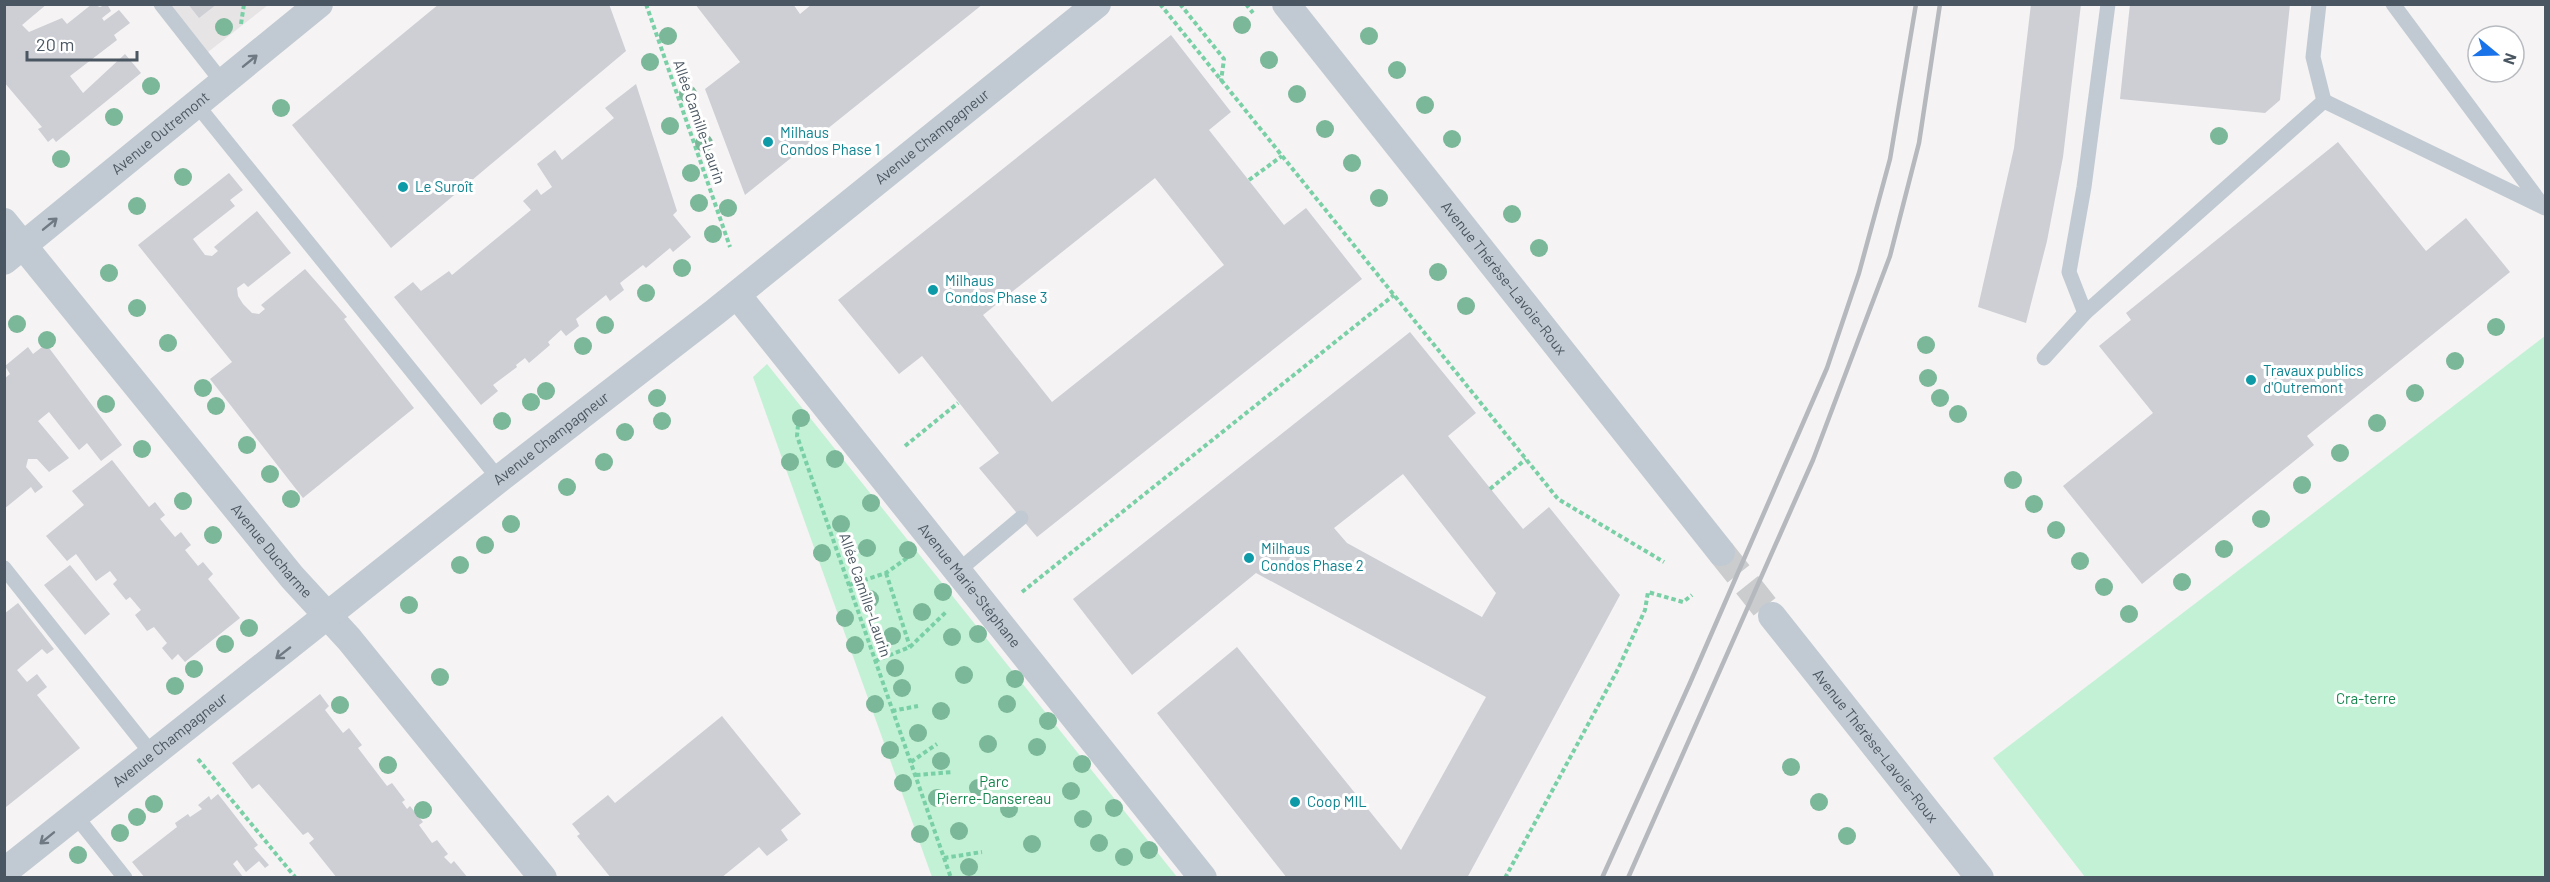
<svg xmlns="http://www.w3.org/2000/svg" width="2550" height="882" font-family="Barlow,sans-serif">
<style>
.education{fill:#e6e4e5}
.green{fill:#c3f1d5}
.building{fill:#cdcfd5;fill-rule:evenodd}
.lines{fill:none;stroke-linecap:round;stroke-linejoin:round}
.minor-tunnel{stroke:#caccce;stroke-width:28;stroke-dasharray:28 14;stroke-linecap:butt}
.path{stroke:#7ad0a6;stroke-width:4;stroke-dasharray:4.5 3;stroke-linecap:butt}
.service{stroke:#c1cad2;stroke-width:15}
.minor{stroke:#c1cad2;stroke-width:28}
.rail{stroke:#b5b8bd;stroke-width:4.5}
.tree{fill:#7bb799}
.oneway{stroke:#6e7983}
.culture-dot{fill:#0f9aa8;stroke:#fff;stroke-width:2}
.labels{text-anchor:middle;stroke-width:6;stroke-linejoin:round;paint-order:stroke}
.street-label{font-size:15px;fill:#4a5661;stroke:#fff}
.culture-label{font-size:15px;fill:#0d838f;stroke:#fff;text-anchor:start}
.park-label{font-size:15px;fill:#17864f;stroke:#fff}
</style>
<rect width="100%" height="100%" fill="#f5f3f3"/>
<path class="education" d="M170,5H268L208,52Z"/>
<g class="green">
<path d="M2545,336V877H2085L1993,758Z"/>
<path d="M767,364L1177,877H932L753,377Z"/>
</g>
<g class="building">
<path d="M4,4H47L22,25L29,32L62,18L67,24L92,4L100,7L107,4L111,11L102,18L104,21L119,10L130,23L114,35L117,40L70,76L83,93L125,54L141,73L56,142L53,138L48,142L38,129L42,127L4,82Z"/>
<path d="M188,4H217L199,18Z"/>
<path d="M439,4H609L626,51L391,248L292,125Z"/>
<path d="M695,4H793L800,14L812,4H983L745,195L705,89L740,62Z"/>
<path d="M2031,4H2081L2063,157L2047,241L2026,323L1978,307L2014,148Z"/>
<path d="M2130,4H2290L2280,100L2265,113L2120,99Z"/>
<path d="M1171,35L1231,112L1209,130L1284,225L1306,208L1362,279L1037,537L979,468L999,453L922,356L899,374L838,300ZM1155,178L1224,265L1052,402L983,315Z"/>
<path d="M636,84L677,211L673,215L691,237L673,252L670,248L646,268L643,265L620,283L624,290L610,301L606,295L576,319L579,326L566,336L561,330L548,342L550,345L529,363L525,358L516,365L517,367L493,385L498,391L481,405L394,297L413,282L421,291L449,271L452,275L531,210L523,201L537,189L541,195L552,187L537,164L555,150L562,160L614,118L605,108Z"/>
<path d="M2338,142L2426,251L2466,218L2510,272L2307,436L2314,445L2142,584L2063,486L2153,413L2099,346L2131,320L2126,313Z"/>
<path d="M229,173L243,190L230,200L235,206L193,239L205,255L212,256L218,251L214,247L257,211L291,253L248,287L244,283L237,288L238,296L243,304L252,313L259,314L265,309L261,305L305,269L347,317L344,319L414,408L303,498L210,379L232,362L138,245Z"/>
<path d="M1410,332L1476,413L1448,436L1523,529L1549,507L1620,595L1467,878H1287L1157,713L1237,647L1401,850L1486,697L1256,573L1132,675L1073,599ZM1403,474L1496,593L1482,617L1347,543L1334,528Z"/>
<path d="M46,344L122,445L101,461L87,443L79,450L49,412L38,421L69,458L49,472L37,459H28L26,467L43,487L35,493L31,487L4,509V379L10,374L5,366L28,347L33,354Z"/>
<path d="M112,460L149,507L155,502L165,515L160,519L175,537L181,532L191,545L185,550L198,566L203,562L213,574L208,579L240,618L185,662L178,654L172,660L162,648L167,643L154,627L147,631L135,615L141,610L130,597L126,600L113,584L117,580L110,571L96,581L76,554L67,561L46,536L84,505L72,491Z"/>
<path d="M70,565L110,614L85,635L44,585Z"/>
<path d="M18,603L54,649L47,654L42,649L17,670L27,682L37,674L47,687L37,695L80,748L6,807L4,614Z"/>
<path d="M320,694L329,706L325,710L343,733L349,728L362,745L358,748L387,786L392,783L405,800L402,802L407,809L410,806L423,822L419,825L432,843L437,840L448,854L444,857L451,864L454,861L468,878H337L309,843L314,839L308,832L303,835L259,784L252,789L232,763Z"/>
<path d="M722,716L801,814L781,830L788,840L767,856L759,847L721,878H611L577,836L580,834L572,824L608,795L615,803Z"/>
<path d="M218,794L258,845L254,848L269,865L265,868L259,861L246,872L237,860L233,864L244,878H145L132,862L177,827L175,823L188,814L190,817L202,809L198,805L209,796L211,800Z"/>
</g>
<g class="lines">
<path class="minor-tunnel" d="M1721,552L1772,616"/>
<g class="path">
<path d="M646,4L730,247"/>
<path d="M1160,4L1558,499L1664,562"/>
<path d="M1180,4L1224,59L1221,81"/>
<path d="M1246,4L1253,13"/>
<path d="M241,24L244,4"/>
<path d="M1249,180L1282,156"/>
<path d="M798,425L797,436L951,878"/>
<path d="M905,446L958,403"/>
<path d="M1490,489L1526,459"/>
<path d="M886,573L910,647"/>
<path d="M849,585L886,573L907,558"/>
<path d="M1022,592L1394,295"/>
<path d="M875,661L910,647L946,612"/>
<path d="M892,711L918,706"/>
<path d="M198,759L295,877"/>
<path d="M911,762L937,744"/>
<path d="M916,775L953,772"/>
<path d="M944,858L982,852"/>
<path d="M1505,878L1618,669L1645,610L1648,592L1683,602L1692,595"/>
</g>
<g class="service">
<path d="M161,4L223,83"/>
<path d="M2319,4L2313,57L2324,101"/>
<path d="M2393,4L2543,206"/>
<path d="M197,105L499,479"/>
<path d="M2085,313L2069,272L2084,187L2108,4"/>
<path d="M2044,358L2085,313L2324,101L2545,208"/>
<path d="M4,568L152,754"/>
<path d="M959,570L1021,518"/>
<path d="M75,815L125,878"/>
</g>
<g class="minor">
<path id="s1" d="M1286,4L1721,552"/>
<path id="s2" d="M4,222L292,577L349,639L543,878"/>
<path id="s3" d="M4,261L319,4"/>
<path id="s4" d="M737,295L1203,878"/>
<path id="s5" d="M1772,616L1980,878"/>
<path id="s6" d="M4,872L499,479L715,312L1097,4"/>
</g>
<g class="rail">
<path d="M1602,878L1690,683L1827,368L1859,273L1890,159L1916,4"/>
<path d="M1628,878L1813,460L1890,256L1919,143L1940,4"/>
</g>
</g>
<g class="tree">
<circle cx="1242" cy="25" r="9"/>
<circle cx="224" cy="27" r="9"/>
<circle cx="668" cy="36" r="9"/>
<circle cx="1369" cy="36" r="9"/>
<circle cx="1269" cy="60" r="9"/>
<circle cx="650" cy="62" r="9"/>
<circle cx="1397" cy="70" r="9"/>
<circle cx="151" cy="86" r="9"/>
<circle cx="688" cy="94" r="9"/>
<circle cx="1297" cy="94" r="9"/>
<circle cx="1425" cy="105" r="9"/>
<circle cx="281" cy="108" r="9"/>
<circle cx="114" cy="117" r="9"/>
<circle cx="670" cy="126" r="9"/>
<circle cx="1325" cy="129" r="9"/>
<circle cx="2219" cy="136" r="9"/>
<circle cx="1452" cy="139" r="9"/>
<circle cx="704" cy="143" r="9"/>
<circle cx="61" cy="159" r="9"/>
<circle cx="1352" cy="163" r="9"/>
<circle cx="691" cy="173" r="9"/>
<circle cx="183" cy="177" r="9"/>
<circle cx="1379" cy="198" r="9"/>
<circle cx="699" cy="203" r="9"/>
<circle cx="137" cy="206" r="9"/>
<circle cx="728" cy="208" r="9"/>
<circle cx="1512" cy="214" r="9"/>
<circle cx="713" cy="234" r="9"/>
<circle cx="1539" cy="248" r="9"/>
<circle cx="682" cy="268" r="9"/>
<circle cx="1438" cy="272" r="9"/>
<circle cx="109" cy="273" r="9"/>
<circle cx="646" cy="293" r="9"/>
<circle cx="1466" cy="306" r="9"/>
<circle cx="137" cy="308" r="9"/>
<circle cx="17" cy="324" r="9"/>
<circle cx="605" cy="325" r="9"/>
<circle cx="2496" cy="327" r="9"/>
<circle cx="47" cy="340" r="9"/>
<circle cx="168" cy="343" r="9"/>
<circle cx="1926" cy="345" r="9"/>
<circle cx="583" cy="346" r="9"/>
<circle cx="2455" cy="361" r="9"/>
<circle cx="1928" cy="378" r="9"/>
<circle cx="203" cy="388" r="9"/>
<circle cx="546" cy="391" r="9"/>
<circle cx="2415" cy="393" r="9"/>
<circle cx="657" cy="398" r="9"/>
<circle cx="1940" cy="398" r="9"/>
<circle cx="531" cy="402" r="9"/>
<circle cx="106" cy="404" r="9"/>
<circle cx="216" cy="406" r="9"/>
<circle cx="1958" cy="414" r="9"/>
<circle cx="801" cy="418" r="9"/>
<circle cx="502" cy="421" r="9"/>
<circle cx="662" cy="421" r="9"/>
<circle cx="2377" cy="423" r="9"/>
<circle cx="625" cy="432" r="9"/>
<circle cx="247" cy="445" r="9"/>
<circle cx="142" cy="449" r="9"/>
<circle cx="2340" cy="453" r="9"/>
<circle cx="835" cy="459" r="9"/>
<circle cx="604" cy="462" r="9"/>
<circle cx="790" cy="462" r="9"/>
<circle cx="270" cy="474" r="9"/>
<circle cx="2013" cy="480" r="9"/>
<circle cx="2302" cy="485" r="9"/>
<circle cx="567" cy="487" r="9"/>
<circle cx="291" cy="499" r="9"/>
<circle cx="183" cy="501" r="9"/>
<circle cx="871" cy="503" r="9"/>
<circle cx="2034" cy="504" r="9"/>
<circle cx="2261" cy="519" r="9"/>
<circle cx="511" cy="524" r="9"/>
<circle cx="841" cy="524" r="9"/>
<circle cx="2056" cy="530" r="9"/>
<circle cx="213" cy="535" r="9"/>
<circle cx="485" cy="545" r="9"/>
<circle cx="867" cy="548" r="9"/>
<circle cx="2224" cy="549" r="9"/>
<circle cx="908" cy="550" r="9"/>
<circle cx="822" cy="553" r="9"/>
<circle cx="2080" cy="561" r="9"/>
<circle cx="460" cy="565" r="9"/>
<circle cx="2182" cy="582" r="9"/>
<circle cx="2104" cy="587" r="9"/>
<circle cx="943" cy="592" r="9"/>
<circle cx="870" cy="599" r="9"/>
<circle cx="409" cy="605" r="9"/>
<circle cx="922" cy="612" r="9"/>
<circle cx="2129" cy="614" r="9"/>
<circle cx="845" cy="618" r="9"/>
<circle cx="249" cy="628" r="9"/>
<circle cx="978" cy="634" r="9"/>
<circle cx="892" cy="636" r="9"/>
<circle cx="952" cy="637" r="9"/>
<circle cx="225" cy="644" r="9"/>
<circle cx="855" cy="645" r="9"/>
<circle cx="895" cy="668" r="9"/>
<circle cx="194" cy="669" r="9"/>
<circle cx="964" cy="675" r="9"/>
<circle cx="440" cy="677" r="9"/>
<circle cx="1015" cy="679" r="9"/>
<circle cx="175" cy="686" r="9"/>
<circle cx="902" cy="688" r="9"/>
<circle cx="875" cy="704" r="9"/>
<circle cx="1007" cy="704" r="9"/>
<circle cx="340" cy="705" r="9"/>
<circle cx="941" cy="711" r="9"/>
<circle cx="1048" cy="721" r="9"/>
<circle cx="918" cy="733" r="9"/>
<circle cx="988" cy="744" r="9"/>
<circle cx="1037" cy="747" r="9"/>
<circle cx="890" cy="750" r="9"/>
<circle cx="941" cy="761" r="9"/>
<circle cx="1082" cy="764" r="9"/>
<circle cx="388" cy="765" r="9"/>
<circle cx="1791" cy="767" r="9"/>
<circle cx="903" cy="783" r="9"/>
<circle cx="978" cy="788" r="9"/>
<circle cx="1071" cy="791" r="9"/>
<circle cx="937" cy="798" r="9"/>
<circle cx="1819" cy="802" r="9"/>
<circle cx="154" cy="804" r="9"/>
<circle cx="1114" cy="808" r="9"/>
<circle cx="1009" cy="809" r="9"/>
<circle cx="423" cy="810" r="9"/>
<circle cx="137" cy="817" r="9"/>
<circle cx="1083" cy="819" r="9"/>
<circle cx="959" cy="831" r="9"/>
<circle cx="120" cy="833" r="9"/>
<circle cx="920" cy="834" r="9"/>
<circle cx="1847" cy="836" r="9"/>
<circle cx="1099" cy="843" r="9"/>
<circle cx="1032" cy="844" r="9"/>
<circle cx="1149" cy="850" r="9"/>
<circle cx="78" cy="855" r="9"/>
<circle cx="1124" cy="857" r="9"/>
<circle cx="969" cy="867" r="9"/>
</g>
<defs><path id="oneway-shaft" d="M-6 0H5M1.5-3L5.5 0L1.5 3" fill="none" stroke-width="1.6" stroke-linecap="round" stroke-linejoin="round" transform="scale(1.5)"/></defs>
<g class="oneway">
<use href="#oneway-shaft" transform="translate(250 61) rotate(-39)"/>
<use href="#oneway-shaft" transform="translate(50 224) rotate(-39)"/>
<use href="#oneway-shaft" transform="translate(283 653) rotate(142)"/>
<use href="#oneway-shaft" transform="translate(47 838) rotate(141)"/>
</g>
<g class="culture-dot">
<circle cx="768" cy="142" r="6"/>
<circle cx="403" cy="187" r="6"/>
<circle cx="933" cy="290" r="6"/>
<circle cx="2251" cy="380" r="6"/>
<circle cx="1249" cy="558" r="6"/>
<circle cx="1295" cy="802" r="6"/>
</g>
<g class="labels">
<g class="street-label">
<text transform="translate(699 122) rotate(71)" y="5">Allée Camille-Laurin</text>
<text dy="5" stroke="none"><textPath href="#s3" startOffset="202">Avenue Outremont</textPath></text>
<text dy="5" stroke="none"><textPath href="#s6" startOffset="1184">Avenue Champagneur</textPath></text>
<text dy="5" stroke="none"><textPath href="#s1" startOffset="350">Avenue Thérèse-Lavoie-Roux</textPath></text>
<text dy="5" stroke="none"><textPath href="#s6" startOffset="698">Avenue Champagneur</textPath></text>
<text dy="5" stroke="none"><textPath href="#s2" startOffset="424">Avenue Ducharme</textPath></text>
<text dy="5" stroke="none"><textPath href="#s4" startOffset="372">Avenue Marie-Stéphane</textPath></text>
<text transform="translate(865 595) rotate(71)" y="5">Allée Camille-Laurin</text>
<text dy="5" stroke="none"><textPath href="#s6" startOffset="212">Avenue Champagneur</textPath></text>
<text dy="5" stroke="none"><textPath href="#s5" startOffset="166">Avenue Thérèse-Lavoie-Roux</textPath></text>
</g>
<g class="culture-label">
<text x="780" y="138">Milhaus<tspan x="780" dy="17">Condos Phase 1</tspan></text>
<text x="415" y="192">Le Suroît</text>
<text x="945" y="286">Milhaus<tspan x="945" dy="17">Condos Phase 3</tspan></text>
<text x="2263" y="376">Travaux publics<tspan x="2263" dy="17">d'Outremont</tspan></text>
<text x="1261" y="554">Milhaus<tspan x="1261" dy="17">Condos Phase 2</tspan></text>
<text x="1307" y="807">Coop MIL</text>
</g>
<g class="park-label">
<text x="2366" y="704">Cra-terre</text>
<text x="994" y="787">Parc<tspan x="994" dy="17">Pierre-Dansereau</tspan></text>
</g>
</g>
<rect width="2550" height="882" fill="none" stroke="#4a5661" stroke-width="12"/>
<g transform="translate(2496 54) rotate(109)"><circle r="28" fill="#ffffff" stroke="#b7bbc0" stroke-width="1.5"/>
<path d="M0-4.5L10 22L0 15L-10 22Z" fill="#1a73e8"/>
<text y="-9" font-size="16" font-weight="bold" text-anchor="middle" fill="#4a5661">N</text>
</g>
<path d="M27 51v9h110v-9" fill="none" stroke="#4a5661" stroke-width="3"/>
<text x="36" y="51" font-size="18" fill="#4a5661" stroke="#ffffff" stroke-width="4.5" paint-order="stroke">20 m</text>
</svg>
